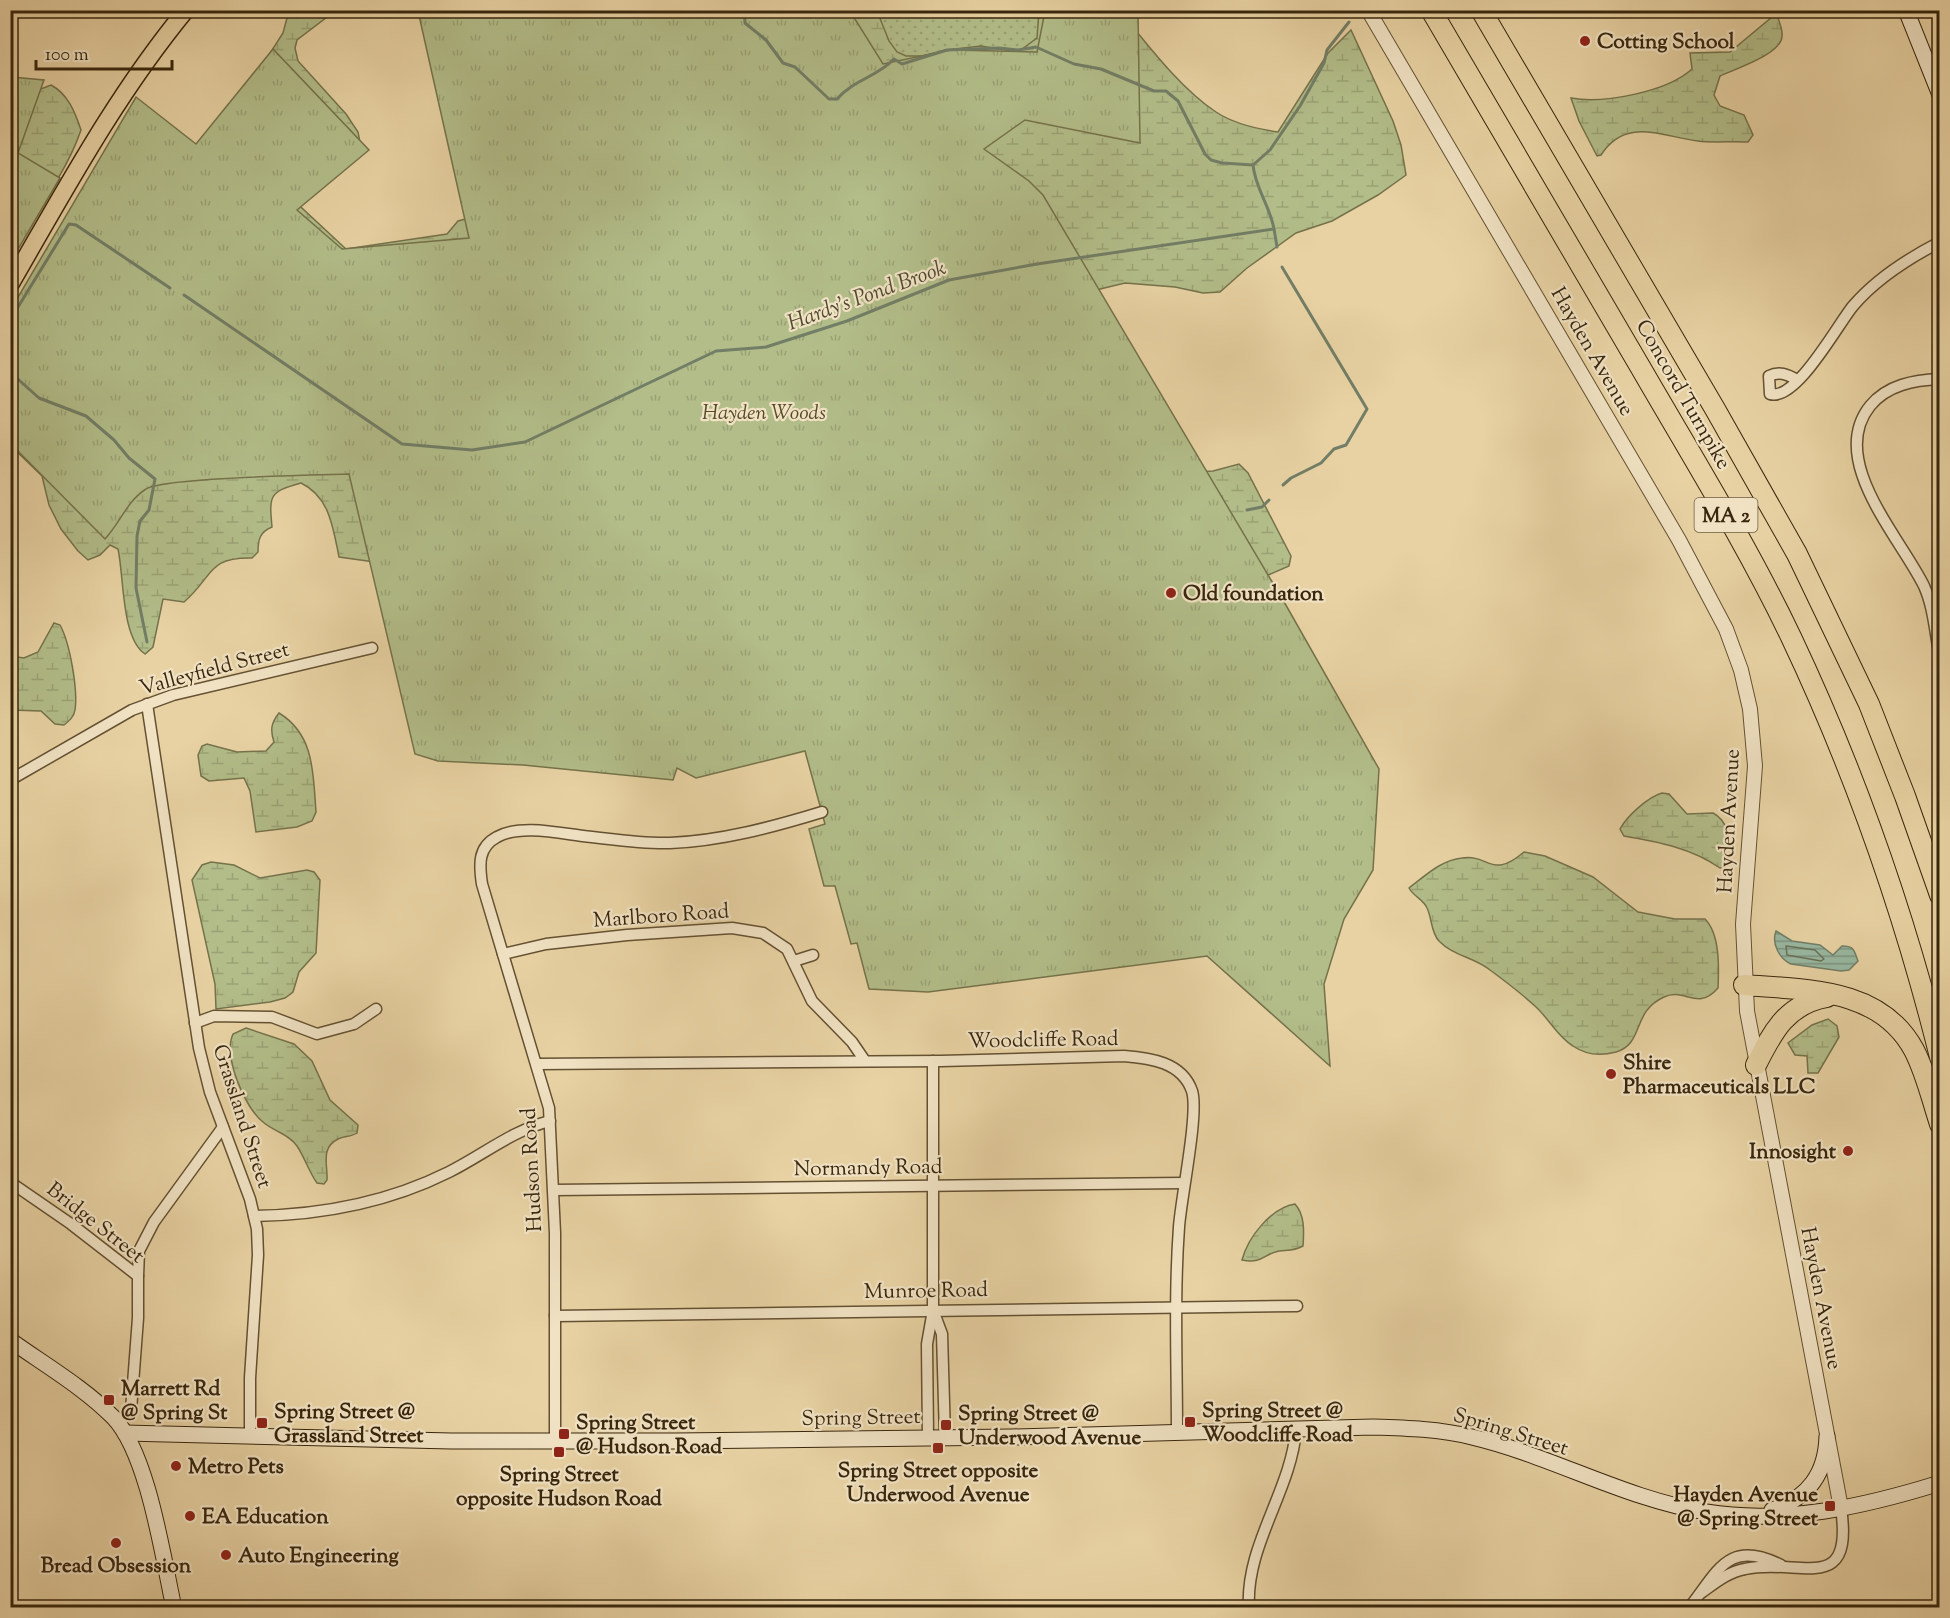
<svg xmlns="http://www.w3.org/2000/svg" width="1950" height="1618" font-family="'Sorts Mill Goudy',serif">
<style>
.grass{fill:url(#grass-dots);stroke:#75724b;stroke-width:1.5}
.wetland{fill:url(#wetland-marsh);stroke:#75724b;stroke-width:1.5}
.park{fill:url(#park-tufts);stroke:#75724b;stroke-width:1.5}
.water{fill:url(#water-rules);stroke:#727e66;stroke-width:1.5}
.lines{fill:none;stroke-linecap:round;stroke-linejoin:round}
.shore{stroke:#686f57;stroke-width:1.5}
.stream{stroke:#727e66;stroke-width:3}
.minor-casing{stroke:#645132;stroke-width:13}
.tertiary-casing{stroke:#645132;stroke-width:16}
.secondary-casing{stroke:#38260d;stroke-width:17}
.primary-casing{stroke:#38260d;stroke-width:19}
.motorway-casing{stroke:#38260d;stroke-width:22}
.minor{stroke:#f0e2c3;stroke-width:10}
.tertiary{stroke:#f0e2c3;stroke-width:14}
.secondary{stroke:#f0e2c3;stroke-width:15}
.primary{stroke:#e8d2a3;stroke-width:16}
.motorway{stroke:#e8d2a3;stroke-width:20}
.poi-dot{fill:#8f2418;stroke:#f0e2c3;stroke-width:2}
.labels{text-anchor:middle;stroke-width:4.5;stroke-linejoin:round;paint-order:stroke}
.shield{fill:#f0e2c3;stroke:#6f5e44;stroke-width:1.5}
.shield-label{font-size:20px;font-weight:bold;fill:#38260d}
.poi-label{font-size:21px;font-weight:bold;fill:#38260d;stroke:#f0e2c3;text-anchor:start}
.street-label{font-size:21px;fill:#38260d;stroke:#f0e2c3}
.park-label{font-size:21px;font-style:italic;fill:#564c2c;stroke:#f0e2c3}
.water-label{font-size:22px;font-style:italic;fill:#504a32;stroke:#f0e2c3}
</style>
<defs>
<pattern id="grass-dots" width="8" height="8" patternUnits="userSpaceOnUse" patternTransform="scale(1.5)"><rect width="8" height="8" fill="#b2bd89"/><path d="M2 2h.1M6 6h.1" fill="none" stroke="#9aa275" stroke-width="1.8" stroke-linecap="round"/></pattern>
<pattern id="wetland-marsh" width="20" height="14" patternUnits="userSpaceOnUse" patternTransform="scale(1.5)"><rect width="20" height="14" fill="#b2bd89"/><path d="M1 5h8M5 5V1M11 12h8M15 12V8" fill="none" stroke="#9aa275"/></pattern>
<pattern id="park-tufts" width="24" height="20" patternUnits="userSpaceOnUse" patternTransform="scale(1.5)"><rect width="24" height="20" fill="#b2bd89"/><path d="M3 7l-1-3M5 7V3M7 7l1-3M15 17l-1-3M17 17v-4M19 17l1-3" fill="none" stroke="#9aa275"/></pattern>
<pattern id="water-rules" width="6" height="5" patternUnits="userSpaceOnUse" patternTransform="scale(1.5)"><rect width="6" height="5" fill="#98b8a1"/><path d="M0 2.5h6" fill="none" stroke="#7d9582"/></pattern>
</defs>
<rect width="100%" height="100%" fill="#e8d2a3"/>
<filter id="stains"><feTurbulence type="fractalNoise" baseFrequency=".00333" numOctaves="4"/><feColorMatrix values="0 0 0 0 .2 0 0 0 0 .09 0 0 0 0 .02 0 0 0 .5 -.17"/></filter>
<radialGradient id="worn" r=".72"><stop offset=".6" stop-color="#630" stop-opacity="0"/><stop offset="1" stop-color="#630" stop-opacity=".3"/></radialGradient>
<path class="grass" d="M871,11H1045L1037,52L951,50L883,64Z"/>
<g class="wetland">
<path d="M284,11H335L297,40L295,48L298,61L346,114L358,132L360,142L253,80L283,33L287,18Z"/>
<path d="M697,11H877L889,41L897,52L906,56H922L946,50L981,46L1018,52L1037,38L1039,11H1120C1147,44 1180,88 1216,112C1234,124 1257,129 1278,132L1328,53L1351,30L1393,121L1401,145L1406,175L1378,195L1332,221L1296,233L1247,268L1220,292L1203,293L1175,287L1125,283L1092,291L389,564L339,557C333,528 330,497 301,483C269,492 269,495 272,527C260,532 258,539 258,552L252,558C207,557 214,576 184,602L163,599L153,647L145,654C121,638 124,575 118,549L110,545L100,555L88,560L78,551L61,529L49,505L42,476L11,446L10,357L290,197L346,249L447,234L458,221L499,210Z"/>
<path d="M1772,17H1778C1779,23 1783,30 1782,36C1782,54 1735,69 1720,76L1714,95L1720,106L1744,115L1753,135L1748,142C1732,141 1712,143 1698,141C1663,137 1626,116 1601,155L1597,156L1579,121L1571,98C1603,104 1667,92 1692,69L1690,53L1730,52Z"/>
<path d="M51,85C68,94 75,112 81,130C66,174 36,211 11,249V96L28,94Z"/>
<path d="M1239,464L1248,473L1291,556L1289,566L1234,590L1196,472L1213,471Z"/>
<path d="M54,623L60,625C70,643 78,690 75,710C74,717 69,721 64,725L55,724L41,711L11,710V656L24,658L38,652Z"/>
<path d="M279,713C315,735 313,774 316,812L312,821L297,827L256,832L250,791L244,778L209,781L201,776L198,755L202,746L207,744L237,752L266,751L274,742C270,730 271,723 279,713Z"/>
<path d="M1662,793L1669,794L1687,814L1713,813C1735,825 1724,846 1726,866L1720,868C1691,848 1659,842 1624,836L1620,829C1627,816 1648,797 1662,793Z"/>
<path d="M1524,852L1545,856L1593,877L1638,912L1675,919H1705C1720,934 1719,967 1718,988C1697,1012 1685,987 1664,997C1631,1012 1645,1043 1616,1052C1601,1056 1586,1055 1573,1046C1557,1036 1550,1020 1536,1007C1522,994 1505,981 1490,970C1474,957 1453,956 1439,941C1431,933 1432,918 1427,908C1423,899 1414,897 1409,888C1425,876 1441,860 1462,858C1490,854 1491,880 1524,852Z"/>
<path d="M211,862L234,865L260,878L307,870L314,872L320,880L316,953L299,972L293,992L285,998L270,1002L216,1009L215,984L192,880L202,865Z"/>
<path d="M1828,1019L1837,1026L1839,1037L1818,1073H1808L1807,1056L1795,1055L1788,1043L1812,1025Z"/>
<path d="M246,1028L294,1044L312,1061L330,1100L358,1125L357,1133C351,1137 344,1136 338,1139C320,1148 328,1165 327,1180L324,1184L317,1183C309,1172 305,1158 297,1146C289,1134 273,1131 263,1122C244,1107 223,1056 233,1034Z"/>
<path d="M1295,1204C1305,1215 1304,1232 1303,1246C1294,1251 1289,1250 1279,1251C1263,1254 1263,1264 1242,1260C1248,1237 1271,1208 1295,1204Z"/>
</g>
<g class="park">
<path d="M418,11H850L883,64L951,50L1037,52L1045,11H1138L1140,143L1025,120L984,149L1029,181L1043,195L1287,607L1379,769L1373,870L1344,919L1324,984L1330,1066L1207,956L928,992L869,989L857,943L851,944L835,886H824L809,829L825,824L805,751L696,778L677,768L673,780L523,765L438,761L415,754L349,474C318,475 164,477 146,489C127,501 120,523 105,539L11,444V309L136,97L196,144L273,49L369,150L297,210L342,249L469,238Z"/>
<path d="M11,77L44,80L18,153L60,178L11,261Z"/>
</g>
<path class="water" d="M1776,931L1792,941L1820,945L1833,955L1842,946C1855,946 1854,951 1858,961L1849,970L1841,971L1791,964C1780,959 1771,944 1776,931Z"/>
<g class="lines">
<path class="shore" d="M1786,946L1815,950L1824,959L1821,961L1787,955Z"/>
<g class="stream">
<path d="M744,10L745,23L766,40L783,63L795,67L829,99H837C853,80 877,77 894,59L902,64L947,50L999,48L1018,50L1036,47L1074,64L1101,69L1154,91H1166L1178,101L1205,154L1211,160L1222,163L1253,165"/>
<path d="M1274,229L1277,247"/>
<path d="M1282,267L1367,409L1346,445L1334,449L1321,463L1291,478L1283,485"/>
<path d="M184,295L402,444L472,450L525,442L716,351L766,347L847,321L949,280L1037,264L1274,229C1270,206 1255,188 1253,165L1270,150L1300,106L1324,63L1327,50L1349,22"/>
<path d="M10,320L69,224L76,225L170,288"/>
<path d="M10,372L39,398L86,416L114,440L129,458L155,479L149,510L140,521L137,536L136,588L147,642"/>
<path d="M1247,510L1262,507L1269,500"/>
</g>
<g class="minor-casing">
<g id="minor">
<path d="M1928,66L1940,58"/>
<path d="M1940,379C1914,380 1887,385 1870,406C1827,460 1900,537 1924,586C1934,608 1935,634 1940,657"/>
<path d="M1797,380C1787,374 1779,371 1769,376L1770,394C1796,402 1838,324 1853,306C1876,279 1909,258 1940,242"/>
<path d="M147,704L199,1048L210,1092L250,1199L257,1229L258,1255L250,1378V1435"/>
<path d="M10,780L132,710L173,695L372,648"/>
<path d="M503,954L546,944L627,935L732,928L763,933L787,949L812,1001L852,1042L865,1061"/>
<path d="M794,961L813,955"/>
<path d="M195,1023L214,1016L272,1017L317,1034L354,1024L376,1009"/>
<path d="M537,1064L941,1061L1124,1056C1150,1058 1182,1062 1192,1091C1199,1113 1181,1198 1179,1227C1174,1296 1177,1364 1177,1433"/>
<path d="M10,1182L71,1224L138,1276V1318L131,1410"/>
<path d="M554,1190L1184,1183"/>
<path d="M254,1216C322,1215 387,1203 449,1172C483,1155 513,1130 550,1121"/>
<path d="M138,1276L139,1251L154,1222L223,1127"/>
<path d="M933,1310L942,1334L945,1437"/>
<path d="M555,1316L1297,1306"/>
<path d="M928,1437L927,1344L933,1310V1061"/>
<path d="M555,1442V1233L549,1108L482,884C479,864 478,847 497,837C520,824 559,833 583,836C612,839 641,844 670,843C721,841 773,827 822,812"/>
<path d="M1701,1593C1715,1583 1728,1572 1745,1569C1799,1557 1854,1598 1841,1508"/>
<path d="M1249,1608C1245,1546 1291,1491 1296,1430"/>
<path d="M1689,1608C1719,1570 1728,1539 1781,1565"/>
</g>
</g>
<g class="tertiary-casing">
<path id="tertiary" d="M1368,10L1679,540L1726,629L1741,670L1750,709L1755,766L1743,924L1747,1011L1841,1508"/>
</g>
<g class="secondary-casing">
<g id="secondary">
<path d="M1906,10L1940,95"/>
<path d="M10,1340C45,1365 83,1387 113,1417C148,1453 163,1558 174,1608"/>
<path d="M125,1433L451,1441H676L1012,1437L1373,1427C1406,1428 1440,1429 1472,1437C1552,1456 1625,1499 1706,1512C1784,1525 1866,1506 1940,1483"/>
<path d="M1772,1510C1808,1498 1826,1474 1827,1436"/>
</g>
</g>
<g class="primary-casing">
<path id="primary" d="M10,285C65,190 116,95 186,10"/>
</g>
<g class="motorway-casing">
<g id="motorway">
<path d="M1431,10C1501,130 1571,250 1642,370C1693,458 1747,545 1791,637C1855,772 1904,912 1940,1057"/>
<path d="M1481,10L1715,409L1797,554L1869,704L1905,796L1940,895"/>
<path d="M1744,985C1806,990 1880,987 1914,1050C1926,1073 1932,1100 1940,1124"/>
<path d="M1756,1065C1773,1031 1787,1004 1827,997"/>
</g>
</g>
<use href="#minor" class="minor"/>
<use href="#tertiary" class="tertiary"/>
<use href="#secondary" class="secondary"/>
<use href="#primary" class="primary"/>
<use href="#motorway" class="motorway"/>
</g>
<g class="poi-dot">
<circle cx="1585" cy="41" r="6"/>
<circle cx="1171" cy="593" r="6"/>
<circle cx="1611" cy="1074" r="6"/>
<circle cx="1848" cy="1151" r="6"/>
<rect x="103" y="1394" width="12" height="12" rx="3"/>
<rect x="1184" y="1416" width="12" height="12" rx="3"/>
<rect x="256" y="1417" width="12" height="12" rx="3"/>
<rect x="940" y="1419" width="12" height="12" rx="3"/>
<rect x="558" y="1428" width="12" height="12" rx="3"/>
<rect x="932" y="1442" width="12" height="12" rx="3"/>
<rect x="553" y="1446" width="12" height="12" rx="3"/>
<circle cx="176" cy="1466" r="6"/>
<rect x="1824" y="1500" width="12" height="12" rx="3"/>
<circle cx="190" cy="1516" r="6"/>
<circle cx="116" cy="1543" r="6"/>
<circle cx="226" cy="1555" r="6"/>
</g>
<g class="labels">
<rect class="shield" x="1694.5" y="498" width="63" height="34" rx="4.5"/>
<g class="shield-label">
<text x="1726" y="522">MA 2</text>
</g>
<g class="poi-label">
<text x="1597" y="48">Cotting School</text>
<text x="1183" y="600">Old foundation</text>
<text x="1623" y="1069">Shire<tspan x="1623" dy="24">Pharmaceuticals LLC</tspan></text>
<text x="1836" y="1158" text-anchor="end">Innosight</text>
<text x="121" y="1395">Marrett Rd<tspan x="121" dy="24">@ Spring St</tspan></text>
<text x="1202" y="1417">Spring Street @<tspan x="1202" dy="24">Woodcliffe Road</tspan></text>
<text x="274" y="1418">Spring Street @<tspan x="274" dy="24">Grassland Street</tspan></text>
<text x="958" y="1420">Spring Street @<tspan x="958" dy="24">Underwood Avenue</tspan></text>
<text x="576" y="1429">Spring Street<tspan x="576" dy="24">@ Hudson Road</tspan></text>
<text x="188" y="1473">Metro Pets</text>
<text x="938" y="1477" text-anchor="middle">Spring Street opposite<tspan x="938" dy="24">Underwood Avenue</tspan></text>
<text x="559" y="1481" text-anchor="middle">Spring Street<tspan x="559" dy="24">opposite Hudson Road</tspan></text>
<text x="1818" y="1501" text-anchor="end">Hayden Avenue<tspan x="1818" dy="24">@ Spring Street</tspan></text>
<text x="202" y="1523">EA Education</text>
<text x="238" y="1562">Auto Engineering</text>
<text x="116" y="1572" text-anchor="middle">Bread Obsession</text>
</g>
<g class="street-label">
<text transform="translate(1593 351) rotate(60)" y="7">Hayden Avenue</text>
<text transform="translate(1684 394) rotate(60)" y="7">Concord Turnpike</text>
<text transform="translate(214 668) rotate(-15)" y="7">Valleyfield Street</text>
<text transform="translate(1728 821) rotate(-87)" y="7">Hayden Avenue</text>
<text transform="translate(661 915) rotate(-4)" y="7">Marlboro Road</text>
<text transform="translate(1043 1039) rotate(-1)" y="7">Woodcliffe Road</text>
<text transform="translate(243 1116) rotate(72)" y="7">Grassland Street</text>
<text transform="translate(868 1167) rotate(-1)" y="7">Normandy Road</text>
<text transform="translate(531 1170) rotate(-93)" y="7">Hudson Road</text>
<text transform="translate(96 1222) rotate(38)" y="7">Bridge Street</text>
<text transform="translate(926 1290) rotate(-1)" y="7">Munroe Road</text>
<text transform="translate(1822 1298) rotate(79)" y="7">Hayden Avenue</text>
<text transform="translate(861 1417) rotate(-1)" y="7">Spring Street</text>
<text transform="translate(1511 1431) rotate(17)" y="7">Spring Street</text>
</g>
<g class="park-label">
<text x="764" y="419">Hayden Woods</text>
</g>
<g class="water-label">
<text transform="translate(866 294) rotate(-20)" y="8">Hardy's Pond Brook</text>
</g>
</g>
<rect width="1950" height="1618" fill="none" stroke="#e8d2a3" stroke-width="36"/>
<rect x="12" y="12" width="1926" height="1594" fill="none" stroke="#38260d" stroke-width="3"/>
<rect x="18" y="18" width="1914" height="1582" fill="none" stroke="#38260d" stroke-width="1.5"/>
<path d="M36 60v9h136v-9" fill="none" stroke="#38260d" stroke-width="3"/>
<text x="45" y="60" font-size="18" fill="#38260d" stroke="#f0e2c3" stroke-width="4.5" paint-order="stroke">100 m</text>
<rect width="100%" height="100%" filter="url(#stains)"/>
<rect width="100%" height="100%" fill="url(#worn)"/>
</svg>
